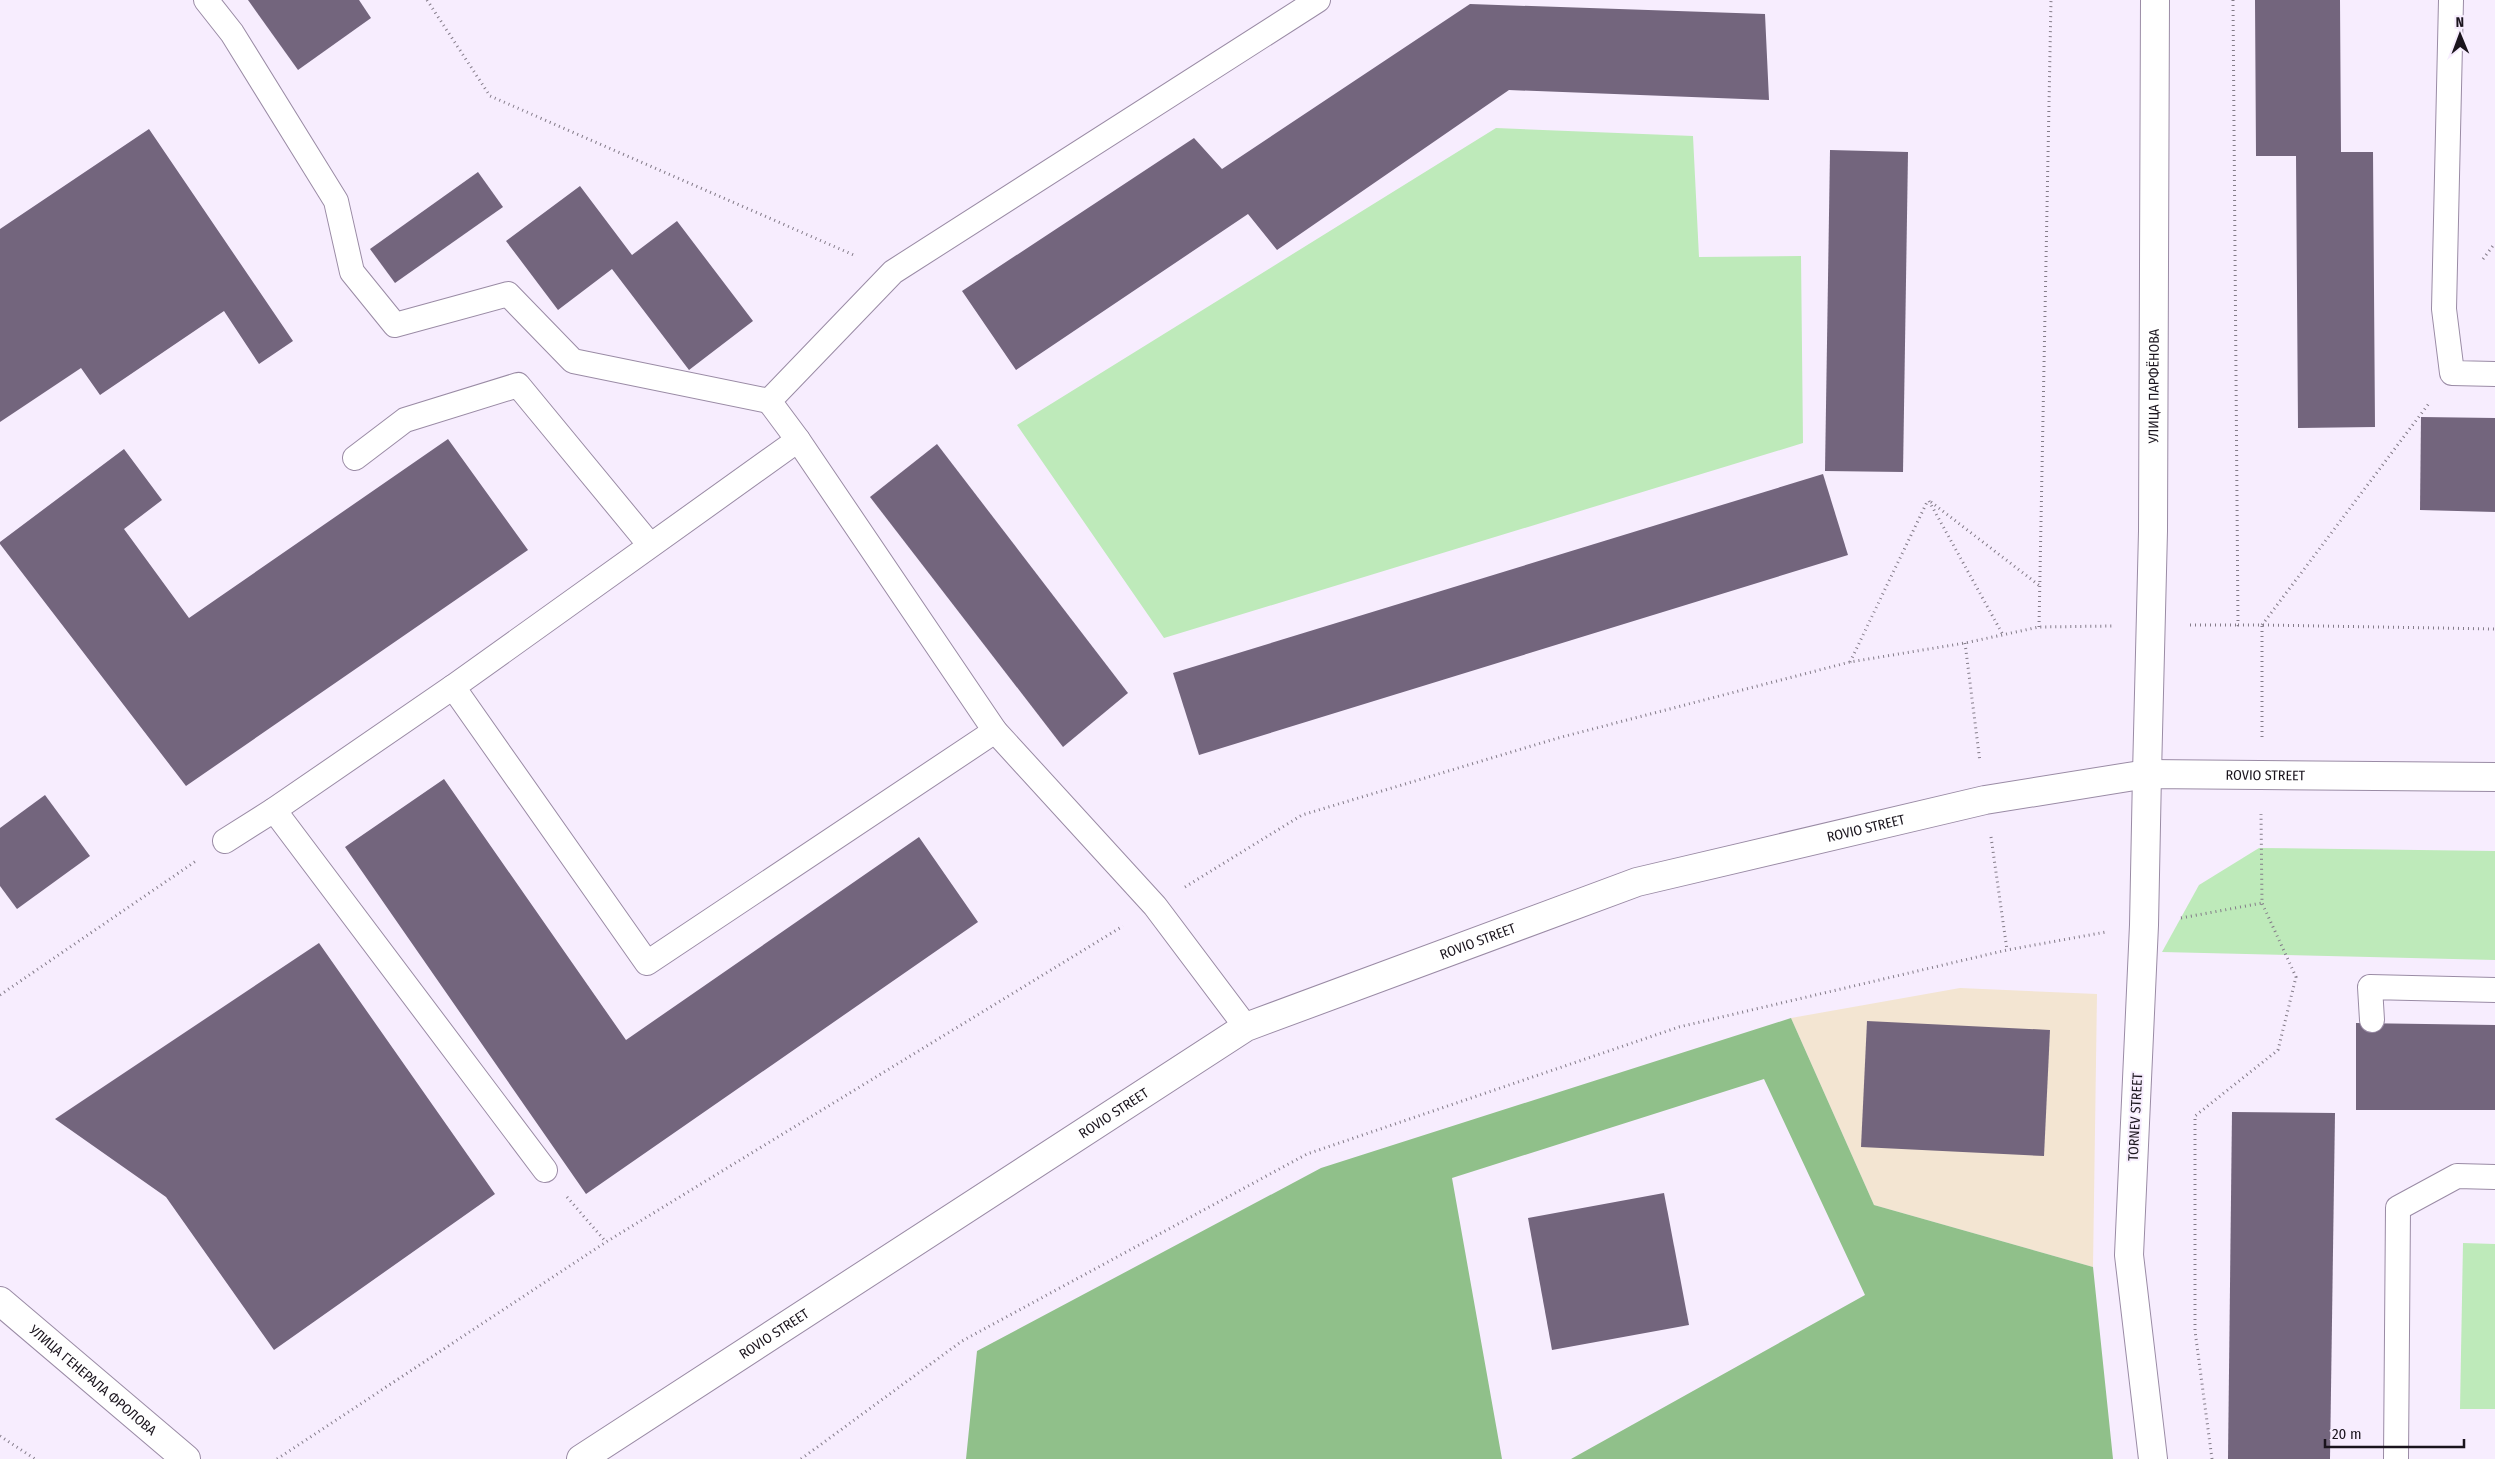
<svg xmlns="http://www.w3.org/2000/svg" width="2495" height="1459" font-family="'Fira Sans Condensed',sans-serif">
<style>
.commercial{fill:#f3e5d2}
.green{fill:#beeaba}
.forest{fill:#90c08a}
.building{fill:#73657d}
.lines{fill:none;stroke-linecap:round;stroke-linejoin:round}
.service-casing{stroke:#9a8ba5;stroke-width:26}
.minor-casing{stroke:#9a8ba5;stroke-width:30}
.tertiary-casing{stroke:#9a8ba5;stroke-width:30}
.secondary-casing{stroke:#9a8ba5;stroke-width:30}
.path{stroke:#837b88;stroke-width:3;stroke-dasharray:1 4;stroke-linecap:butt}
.service{stroke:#fff;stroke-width:24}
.minor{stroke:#fff;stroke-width:28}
.tertiary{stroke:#fff;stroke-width:28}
.secondary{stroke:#fff;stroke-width:28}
.labels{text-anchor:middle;stroke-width:4;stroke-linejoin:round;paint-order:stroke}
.street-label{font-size:14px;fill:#1a141d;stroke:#f7edfe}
</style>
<rect width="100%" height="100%" fill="#f7edfe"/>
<path class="commercial" d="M1960,988L2097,994L2093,1267L1874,1205L1791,1018Z"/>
<g class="green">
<path d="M1496,128L1693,136L1699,257L1801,256L1803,443L1164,638L1017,425Z"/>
<path d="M2259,848L2495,851V960L2162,952L2199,885Z"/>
<path d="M2463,1243L2495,1244V1409H2460Z"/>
</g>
<path class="forest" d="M1791,1018L1874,1205L2093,1267L2113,1459H1571L1865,1295L1764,1079L1452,1178L1502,1459H966L977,1351L1321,1168Z"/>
<g class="building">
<path d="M248,0H359L371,18L298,70Z"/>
<path d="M2255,0H2340L2341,152H2373L2375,427L2298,428L2296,156H2256Z"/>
<path d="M1470,4L1765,14L1769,100L1509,90L1277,250L1248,214L1016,370L962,291L1194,138L1222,169Z"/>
<path d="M149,129L293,341L259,364L224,311L100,395L81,368L0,422V229Z"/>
<path d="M1830,150L1908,152L1903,472L1825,471Z"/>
<path d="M478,172L503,207L395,283L370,249Z"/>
<path d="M580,186L632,255L677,221L753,321L689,370L612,269L558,310L506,241Z"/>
<path d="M2421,417L2495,418V512L2420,510Z"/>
<path d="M448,439L528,550L186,786L0,544V542L124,449L162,500L124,529L189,618Z"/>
<path d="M937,444L1128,693L1063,747L870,497Z"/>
<path d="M1823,474L1848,555L1199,755L1173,673Z"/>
<path d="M444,779L626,1040L919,837L978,922L586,1194L345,847Z"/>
<path d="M45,795L90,856L17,909L0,886V828Z"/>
<path d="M319,943L495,1194L274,1350L166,1197L55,1119Z"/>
<path d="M1867,1021L2050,1030L2044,1156L1861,1147Z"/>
<path d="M2356,1023L2495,1025V1110H2356Z"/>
<path d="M2232,1112L2335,1113L2330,1459H2228Z"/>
<path d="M1664,1193L1689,1325L1552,1350L1528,1218Z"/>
</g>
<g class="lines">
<g class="service-casing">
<g id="service">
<path d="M206,0L232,33L336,201L352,272L395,325L508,294L573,361L769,401"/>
<path d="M2451,0L2444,309L2452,373L2495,374"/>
<path d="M798,440L453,687L647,963L995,731"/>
<path d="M355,458L405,420L518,385L650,545"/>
<path d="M274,810L545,1170"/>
<path d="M225,841L274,810L453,687"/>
<path d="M2372,1020L2370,987L2495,990"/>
<path d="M1246,1027L1155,906L995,731L798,440L769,401L893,272L1318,0"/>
<path d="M2396,1459L2398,1208L2457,1176L2495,1177"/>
</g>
</g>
<g class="minor-casing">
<g id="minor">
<path d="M2147,774L2144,925L2129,1255L2153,1459"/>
<path id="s1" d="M0,1301L186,1459"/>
</g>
</g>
<g class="tertiary-casing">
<g id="tertiary">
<path id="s2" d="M2147,774L2153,531L2155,0"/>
</g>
</g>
<g class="secondary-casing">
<g id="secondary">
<path id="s3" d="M581,1459L1246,1027L1637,882L1985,800L2147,774L2495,777"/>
</g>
</g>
<g class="path">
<path d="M427,0L490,96L856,256"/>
<path d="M2233,0L2238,625H2262V738"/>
<path d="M2483,259L2495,243"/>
<path d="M1929,501L2003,635"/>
<path d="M1931,502L2040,586"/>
<path d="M2190,625H2238"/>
<path d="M2262,625L2430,402"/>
<path d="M2263,625L2495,629"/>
<path d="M2039,627L2051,0"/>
<path d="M1965,643L1980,762"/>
<path d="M1850,662L1928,500"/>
<path d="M1991,837L2007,950"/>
<path d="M1185,887L1302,815L1558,738L1850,662L1965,643L2039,627L2112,626"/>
<path d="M2181,918L2262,903"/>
<path d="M0,995L196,861"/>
<path d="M567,1197L606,1242"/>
<path d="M0,1436L35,1459"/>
<path d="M277,1459L606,1242L1123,926"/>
<path d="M801,1459L962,1341L1307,1154L1679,1027L2007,950L2106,932"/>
<path d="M2212,1459L2195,1331V1116L2278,1050L2296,977L2262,903L2261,814"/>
</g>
<use href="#service" class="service"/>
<use href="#minor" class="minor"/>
<use href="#tertiary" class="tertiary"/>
<use href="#secondary" class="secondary"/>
</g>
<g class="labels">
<g class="street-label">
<text dy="5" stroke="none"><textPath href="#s2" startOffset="388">УЛИЦА ПАРФЁНОВА</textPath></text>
<text dy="5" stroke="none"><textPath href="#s3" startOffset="1850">ROVIO STREET</textPath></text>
<text dy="5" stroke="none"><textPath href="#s3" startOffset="1445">ROVIO STREET</textPath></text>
<text dy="5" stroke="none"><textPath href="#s3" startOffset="1040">ROVIO STREET</textPath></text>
<text dy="5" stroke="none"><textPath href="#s3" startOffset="635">ROVIO STREET</textPath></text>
<text transform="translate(2135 1117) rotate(-87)" y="5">TORNEV STREET</text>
<text dy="5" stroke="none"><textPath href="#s3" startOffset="230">ROVIO STREET</textPath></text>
<text dy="5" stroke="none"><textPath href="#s1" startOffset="122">УЛИЦА ГЕНЕРАЛА ФРОЛОВА</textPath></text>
</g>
</g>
<g transform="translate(2460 35) rotate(359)" stroke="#f7edfe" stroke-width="4" paint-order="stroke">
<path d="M0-4L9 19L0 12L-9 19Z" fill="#1a141d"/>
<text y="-8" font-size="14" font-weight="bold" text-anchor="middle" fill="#1a141d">N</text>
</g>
<path d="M2325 1439v8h139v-8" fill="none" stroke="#1a141d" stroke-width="2.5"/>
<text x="2332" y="1439" font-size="15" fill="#1a141d" stroke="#f7edfe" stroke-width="4" paint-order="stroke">20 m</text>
</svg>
